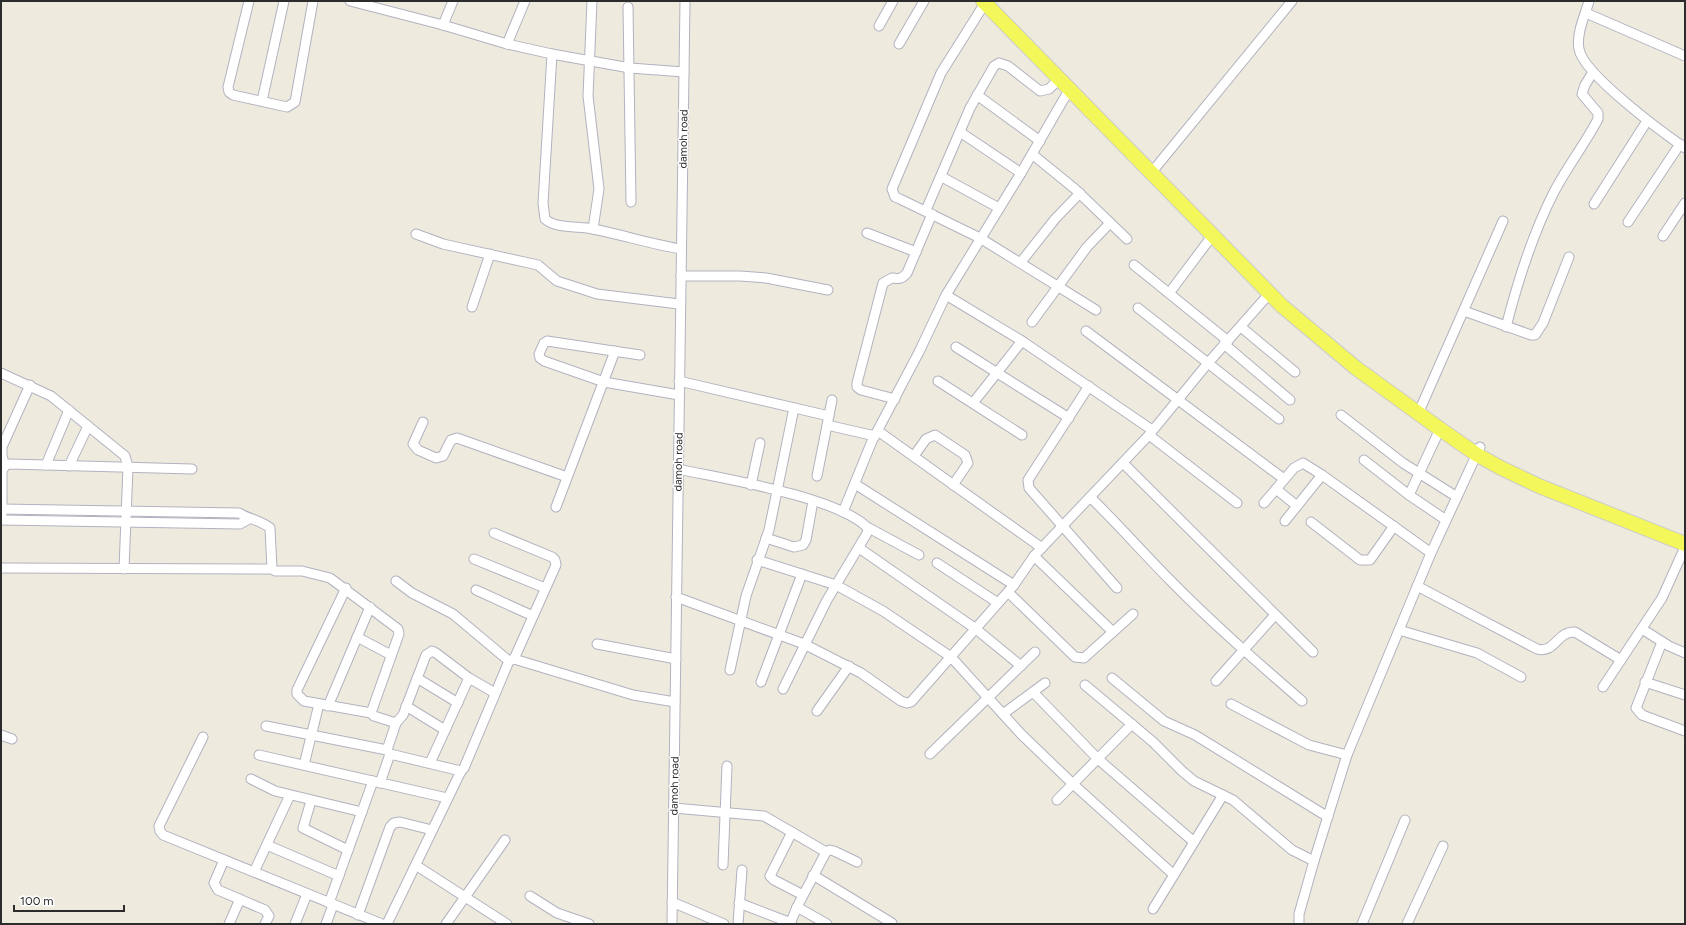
<svg xmlns="http://www.w3.org/2000/svg" width="1686" height="925" font-family="Figtree,sans-serif">
<style>
.lines{fill:none;stroke-linecap:round;stroke-linejoin:round}
.street-casing{stroke:#b2b2c0;stroke-width:11}
.primary-casing{stroke:#ccc;stroke-width:16}
.street{stroke:#fff;stroke-width:9}
.primary{stroke:#f4f75a;stroke-width:14}
.labels{text-anchor:middle;stroke-width:3;stroke-linejoin:round;paint-order:stroke}
.street-label{font-size:11px;fill:#2c2c2c;stroke:#fff}
</style>
<rect width="100%" height="100%" fill="#eeebde"/>
<g class="lines">
<g class="street-casing">
<g id="street">
<path d="M249,1L228,87L229,92L233,95L287,107L295,102L313,1"/>
<path d="M350,1L443,25L507,44L552,54L630,68L684,72"/>
<path d="M592,1L588,96L599,189L593,229"/>
<path d="M1589,1C1585,15 1576,34 1579,49C1583,74 1662,132 1685,148"/>
<path d="M985,3L941,73L892,189L895,197L900,199L980,238L1096,310"/>
<path d="M628,7L631,202"/>
<path d="M1586,13L1685,56"/>
<path d="M443,25L453,1"/>
<path d="M879,26L893,1"/>
<path d="M507,44L525,1"/>
<path d="M899,44L924,1"/>
<path d="M552,54L543,203L545,219C556,229 579,226 593,229C623,235 651,244 681,249"/>
<path d="M977,95L1040,141"/>
<path d="M262,101L284,1"/>
<path d="M960,132L1021,173"/>
<path d="M1032,154L1075,189L1127,239"/>
<path d="M1156,167L1292,1"/>
<path d="M942,177L999,208"/>
<path d="M1594,204L1647,121"/>
<path d="M926,210L970,108L994,66L999,63L1008,66L1040,91L1049,89L1059,79"/>
<path d="M1628,222L1680,144"/>
<path d="M867,233L916,252"/>
<path d="M416,234L443,244L538,265L557,281L597,294L679,304"/>
<path d="M1663,236L1685,203"/>
<path d="M1021,262L1055,219L1080,193"/>
<path d="M1134,265L1228,341"/>
<path d="M681,276H740L766,278L828,290"/>
<path d="M1170,292L1212,236"/>
<path d="M946,295L1022,341L1152,430"/>
<path d="M472,307L490,254"/>
<path d="M1138,308L1279,419"/>
<path d="M1464,311L1531,335H1535L1543,323L1569,257"/>
<path d="M1032,322L1087,247L1110,223"/>
<path d="M1241,327L1295,372"/>
<path d="M1506,327C1518,280 1532,235 1554,192C1567,167 1585,144 1598,119V113L1582,94L1585,85L1593,72"/>
<path d="M1086,331L1284,479"/>
<path d="M1224,344L1290,400"/>
<path d="M956,347L1069,418"/>
<path d="M640,355L547,341L544,343L539,354L540,358L544,361L604,382L679,395"/>
<path d="M1,373L51,396L125,456L128,467L124,569"/>
<path d="M679,381L829,416"/>
<path d="M938,381L1022,435"/>
<path d="M1089,386L1028,480L1029,488L1117,588"/>
<path d="M895,399L861,390L857,387V383L883,283L892,278C899,279 902,279 907,273L932,214"/>
<path d="M973,403L1022,341"/>
<path d="M1421,407L1503,221"/>
<path d="M1341,415L1403,463L1457,497"/>
<path d="M423,422L413,444L418,450L436,458L443,456L451,440L457,438L567,477"/>
<path d="M827,425L875,436"/>
<path d="M878,431L1042,548"/>
<path d="M1149,435L1237,503"/>
<path d="M914,456L926,439L935,435L965,455L968,463L953,485"/>
<path d="M1364,460L1409,495L1446,520"/>
<path d="M1123,463L1313,652"/>
<path d="M46,465L69,410"/>
<path d="M5,466L2,456V447L30,385"/>
<path d="M69,466L88,426"/>
<path d="M678,469C724,479 834,496 867,527L868,531L866,535L827,600L783,689"/>
<path d="M817,476L832,400"/>
<path d="M855,484L1014,585"/>
<path d="M751,485L760,443"/>
<path d="M1276,489L1297,506"/>
<path d="M1409,495L1440,429"/>
<path d="M1090,497C1118,524 1143,553 1170,580C1212,623 1257,662 1302,701"/>
<path d="M1264,503L1294,468L1303,463L1322,475L1431,553"/>
<path d="M556,507L615,351"/>
<path d="M1,509L239,513C249,519 262,521 270,528L272,569L275,571H302L330,578L398,629L399,634L371,713L374,716L396,723L387,750L390,754L461,771L464,768L509,661L514,659L633,695L675,702"/>
<path d="M843,512L872,441L919,352L946,295L1021,173L1069,90"/>
<path d="M2,514V471L5,466L9,464L192,469"/>
<path d="M1,520L240,524L249,519"/>
<path d="M1285,521L1322,475"/>
<path d="M1311,522L1360,560H1370L1394,526"/>
<path d="M867,527L919,555"/>
<path d="M494,533L552,557L555,560L556,565L514,659"/>
<path d="M766,538L794,547L803,545L806,540L813,501"/>
<path d="M859,548L976,629L1021,666"/>
<path d="M1034,556L1113,632"/>
<path d="M474,559L545,588"/>
<path d="M757,560L836,585L883,611L951,657L1021,734L1073,784L1174,875"/>
<path d="M937,563L998,603"/>
<path d="M1,568L272,569"/>
<path d="M396,581L412,593L453,614L509,661"/>
<path d="M1417,586L1537,649C1555,654 1557,631 1575,632L1621,660"/>
<path d="M346,588L297,690V694L304,701L371,713"/>
<path d="M476,590L533,616"/>
<path d="M1008,592L1075,657L1084,658L1133,614"/>
<path d="M676,597L804,644L861,673L901,701L907,703L911,702L1014,585L1034,556L1149,435L1208,363L1269,294"/>
<path d="M1642,629L1669,646L1685,653"/>
<path d="M1399,630L1477,653L1521,677"/>
<path d="M357,637L391,655"/>
<path d="M1662,642L1636,708L1642,715L1685,731"/>
<path d="M597,644L676,659"/>
<path d="M730,670L746,596L769,530L794,408"/>
<path d="M417,678L458,703"/>
<path d="M1112,678L1164,721L1195,735L1328,817"/>
<path d="M1216,681L1275,615"/>
<path d="M761,682L802,574"/>
<path d="M1645,682L1685,695"/>
<path d="M1085,685L1153,742L1182,771L1194,781L1233,800L1292,850L1314,861"/>
<path d="M1603,687L1662,598L1685,547"/>
<path d="M1033,692L1098,759L1194,842"/>
<path d="M1231,704L1309,745L1347,755"/>
<path d="M328,706L370,607"/>
<path d="M406,706L445,730"/>
<path d="M817,711L849,666"/>
<path d="M1003,714L1045,683"/>
<path d="M396,723L403,715L426,655L432,651L436,653L469,678L495,693"/>
<path d="M266,726L387,750"/>
<path d="M1,735L12,739"/>
<path d="M203,737L159,826L160,831L163,835L382,924"/>
<path d="M930,754L1035,652"/>
<path d="M259,755L447,798"/>
<path d="M430,763L469,678"/>
<path d="M304,765L319,704"/>
<path d="M251,779L275,791L362,812"/>
<path d="M380,783L390,754"/>
<path d="M1057,800L1132,724"/>
<path d="M311,801L303,828L348,850"/>
<path d="M674,808L764,816L826,852"/>
<path d="M792,832L770,876L774,880L803,895"/>
<path d="M267,845L339,876"/>
<path d="M224,860L214,883L218,890L265,910L269,916L265,924"/>
<path d="M723,865L727,766"/>
<path d="M417,866L507,924"/>
<path d="M254,872L290,795"/>
<path d="M813,875L892,923"/>
<path d="M530,896L557,913L589,924"/>
<path d="M672,902L724,924"/>
<path d="M329,903L373,781"/>
<path d="M739,903L791,923"/>
<path d="M797,907L827,924"/>
<path d="M1153,909L1223,795"/>
<path d="M358,915L390,827L394,823L400,822L432,830"/>
<path d="M229,924L240,899"/>
<path d="M295,924L307,894"/>
<path d="M326,924L333,905"/>
<path d="M387,924L461,771"/>
<path d="M446,924L505,840"/>
<path d="M672,924L685,1"/>
<path d="M738,924L742,870"/>
<path d="M790,924L797,907L826,852L830,850L834,851L857,862"/>
<path d="M1299,924V914L1314,861L1347,755L1431,553L1480,447"/>
<path d="M1362,924L1405,820"/>
<path d="M1407,924L1443,846"/>
</g>
</g>
<g class="primary-casing">
<path id="primary" d="M983,1L1282,306L1356,368L1440,429L1476,454L1501,468L1539,486L1685,544"/>
</g>
<use href="#street" class="street"/>
<use href="#primary" class="primary"/>
</g>
<g class="labels">
<g class="street-label">
<text transform="translate(683 139) rotate(-89)" y="4">damoh road</text>
<text transform="translate(678 462) rotate(-89)" y="4">damoh road</text>
<text transform="translate(674 786) rotate(-89)" y="4">damoh road</text>
</g>
</g>
<rect width="1686" height="925" fill="none" stroke="#2c2c2c" stroke-width="4"/>
<path d="M14 905v6h110v-6" fill="none" stroke="#2c2c2c" stroke-width="2"/>
<text x="20" y="905" font-size="12" fill="#2c2c2c" stroke="#ffffff" stroke-width="3" paint-order="stroke">100 m</text>
</svg>
